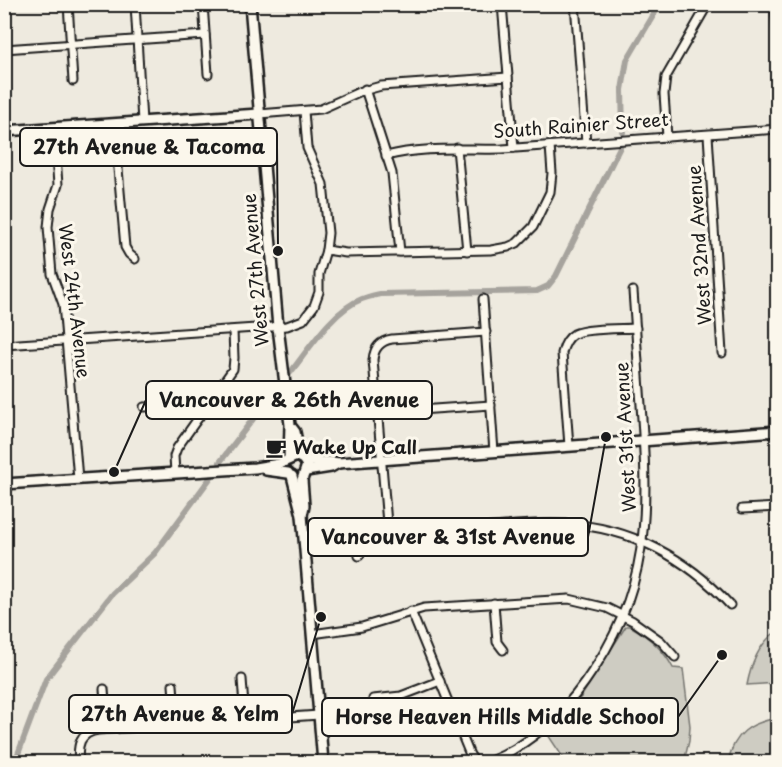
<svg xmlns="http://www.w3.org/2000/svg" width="782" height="767" font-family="'Playpen Sans',sans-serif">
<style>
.green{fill:#ceccc2;stroke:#75746f;stroke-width:1.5}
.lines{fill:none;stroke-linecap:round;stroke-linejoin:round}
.canal{stroke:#a6a39d;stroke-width:6}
.street-casing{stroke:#1c1c1c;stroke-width:11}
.secondary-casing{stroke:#1c1c1c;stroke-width:14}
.street{stroke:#fbf7ec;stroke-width:7}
.secondary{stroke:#fbf7ec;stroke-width:9}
.labels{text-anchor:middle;stroke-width:6;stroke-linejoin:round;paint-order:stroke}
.street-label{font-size:18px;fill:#1c1c1c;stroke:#fbf7ec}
.poi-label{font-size:18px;font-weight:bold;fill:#1c1c1c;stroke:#fbf7ec;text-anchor:start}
.leader{fill:none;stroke:#1c1c1c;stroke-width:2}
.callout-dot{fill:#1c1c1c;stroke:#fbf7ec;stroke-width:2}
.callout{fill:#fbf7ec;stroke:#1c1c1c;stroke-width:2}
.callout-label{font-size:20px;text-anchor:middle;font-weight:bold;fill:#1c1c1c}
</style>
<rect width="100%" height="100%" fill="#eeeadf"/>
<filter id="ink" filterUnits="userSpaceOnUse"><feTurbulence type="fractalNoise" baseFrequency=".0167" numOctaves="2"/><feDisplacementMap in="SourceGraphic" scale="12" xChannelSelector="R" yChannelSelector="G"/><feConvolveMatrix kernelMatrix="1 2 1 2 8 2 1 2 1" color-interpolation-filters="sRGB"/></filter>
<g filter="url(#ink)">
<g class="green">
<path d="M626,626H630C648,636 664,650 673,668L683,669L690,726L689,741L684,762H566L546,732L563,717L581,697Z"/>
<path d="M777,631V683L747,685C751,664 759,643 777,631Z"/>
<path d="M777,718V762H728C734,733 750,723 777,718Z"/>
</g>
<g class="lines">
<g class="canal">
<path d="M623,132L622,90L627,60L660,4"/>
<path d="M290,373C308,350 334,309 362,299C368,297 374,295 380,294L537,291L548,286L556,276L620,147"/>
<path d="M220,462L276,389"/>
<path d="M15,762L46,679L112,594L155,553L211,477"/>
</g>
<g class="street-casing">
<g id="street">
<path d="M68,4L73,81"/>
<path d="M135,4L142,122"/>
<path d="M203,4L208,74"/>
<path d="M502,4L514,148"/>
<path d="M575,4L586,143"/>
<path d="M775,4L778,37"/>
<path d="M4,49L205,35"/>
<path d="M4,65L9,131"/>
<path d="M365,89L392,173L400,252"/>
<path d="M304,111L307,148L323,184L328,233L326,250"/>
<path d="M259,114L321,109L359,92L381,86L508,77"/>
<path d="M114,124L125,247L129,254L135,259"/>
<path d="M54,128L58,185L50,209L48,227L52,274L63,304L78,479"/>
<path d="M708,135L722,353"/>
<path d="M667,137L664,94L666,77L708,4"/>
<path d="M457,148L467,251"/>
<path d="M386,156C424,146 463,150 502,149L778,129"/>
<path d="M483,299L494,452"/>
<path d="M4,345L287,326L303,320L314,306L319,292V274L326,250L346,253L491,250L508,247L517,243L533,227L550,192L552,173L550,146"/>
<path d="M144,407L182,406L199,417"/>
<path d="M377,413L491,405"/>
<path d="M569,446L562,353C564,345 567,338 574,334C586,328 621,329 636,328"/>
<path d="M175,473L174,456L177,448L233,369L234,358L233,331"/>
<path d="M742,509L778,507"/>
<path d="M388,535L373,360C374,348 380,341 392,339L486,332"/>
<path d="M359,556L368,541L378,536C411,532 445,531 479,528C507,526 537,522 566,524C630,527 687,558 730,605"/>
<path d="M494,603L497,642L503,650"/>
<path d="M411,611L470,755L475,762"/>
<path d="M312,634L362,627L424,608L569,599L607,608L633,621L661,641L675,657"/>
<path d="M242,679L245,720"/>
<path d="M173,685L176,724"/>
<path d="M104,689L107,729"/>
<path d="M375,724L373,699L401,696L440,681"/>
<path d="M79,762C77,746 79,733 98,730L319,715"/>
<path d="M488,762C528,746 560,717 585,682C651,591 649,512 641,405C638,367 636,329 633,291"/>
</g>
</g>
<g class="secondary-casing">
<g id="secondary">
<path d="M250,4L278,327L290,425L289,459"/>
<path d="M4,131L259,114"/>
<path d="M292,428L295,432L300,457"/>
<path d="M303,459C315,464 326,460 338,463L778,431"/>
<path d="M266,470L288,473"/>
<path d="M306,471L331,467L338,463"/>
<path d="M292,476L302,515L323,762"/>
<path d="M4,484L255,468L279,464L297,456L303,459L307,465L302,480L304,506L302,515"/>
</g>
</g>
<use href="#street" class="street"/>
<use href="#secondary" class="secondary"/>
</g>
</g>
<defs>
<g id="cafe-bare" transform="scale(1.62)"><path d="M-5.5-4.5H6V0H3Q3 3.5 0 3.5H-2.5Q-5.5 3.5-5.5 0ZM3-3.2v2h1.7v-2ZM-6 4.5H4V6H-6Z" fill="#1c1c1c" stroke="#fbf7ec" stroke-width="2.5" paint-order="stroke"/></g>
</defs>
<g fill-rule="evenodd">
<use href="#cafe-bare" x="276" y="448"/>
</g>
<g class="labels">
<g class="street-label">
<text transform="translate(581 126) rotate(-4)" y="6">South Rainier Street</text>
<text transform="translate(700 245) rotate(-94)" y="6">West 32nd Avenue</text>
<text transform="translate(256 270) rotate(-95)" y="6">West 27th Avenue</text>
<text transform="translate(74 301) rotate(83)" y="6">West 24th Avenue</text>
<text transform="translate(626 437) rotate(-93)" y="6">West 31st Avenue</text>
</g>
<g class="poi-label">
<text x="293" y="454">Wake Up Call</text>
</g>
</g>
<path class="leader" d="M278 251L277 147M114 472L146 400M606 437L588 537M321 617L292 714M722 655L678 717"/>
<g class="callout-dot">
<circle cx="278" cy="251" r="6"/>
<circle cx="114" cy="472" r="6"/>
<circle cx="606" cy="437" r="6"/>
<circle cx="321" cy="617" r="6"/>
<circle cx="722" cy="655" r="6"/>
</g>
<g class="callout">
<rect x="20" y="128" width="257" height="38" rx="6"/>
<rect x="146" y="381" width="286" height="38" rx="6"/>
<rect x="308" y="518" width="280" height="38" rx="6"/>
<rect x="69" y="695" width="223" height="38" rx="6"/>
<rect x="322" y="698" width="356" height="38" rx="6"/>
</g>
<g class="callout-label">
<text x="149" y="154">27th Avenue &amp; Tacoma</text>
<text x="289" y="407">Vancouver &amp; 26th Avenue</text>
<text x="448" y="544">Vancouver &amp; 31st Avenue</text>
<text x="180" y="721">27th Avenue &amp; Yelm</text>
<text x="500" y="724">Horse Heaven Hills Middle School</text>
</g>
<rect width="782" height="767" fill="none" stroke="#fbf7ec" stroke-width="24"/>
<rect x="12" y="12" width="758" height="743" fill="none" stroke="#1c1c1c" stroke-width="2" filter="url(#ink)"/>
</svg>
